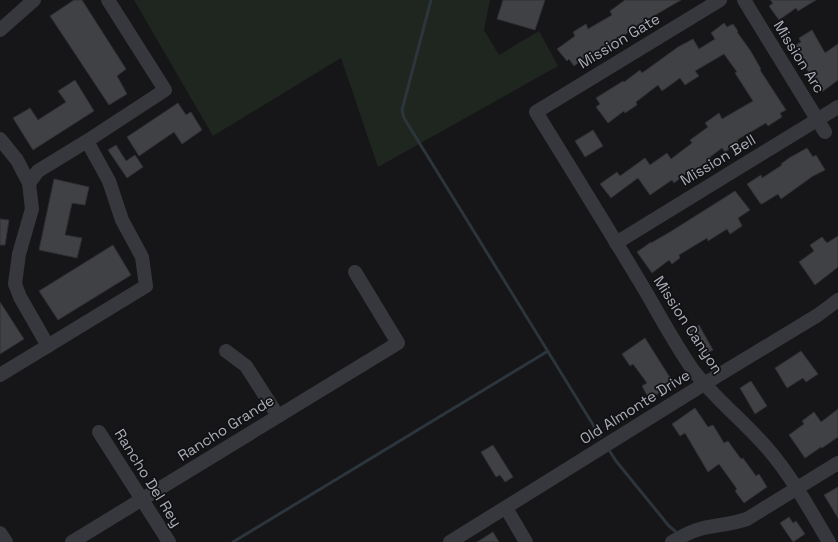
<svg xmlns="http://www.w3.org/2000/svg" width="838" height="542" font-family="'Space Grotesk',sans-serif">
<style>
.green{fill:#1e261f}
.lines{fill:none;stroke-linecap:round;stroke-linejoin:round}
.stream{stroke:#2c353c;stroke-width:3}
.building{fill:#404145;stroke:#303034}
.minor{stroke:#37383d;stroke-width:14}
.labels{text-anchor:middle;stroke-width:3.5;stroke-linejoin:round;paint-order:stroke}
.street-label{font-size:15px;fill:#a8adb8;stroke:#111113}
</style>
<rect width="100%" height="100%" fill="#161618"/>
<path class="green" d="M134,0H490L484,30L499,55L539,31L558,66L378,167L341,58L213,136Z"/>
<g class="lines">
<g class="stream">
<path d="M431,0L402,110L404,118L600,436"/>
<path d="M609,450L616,461L669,526L675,531"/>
<path d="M233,542L548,351"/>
</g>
</g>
<g class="building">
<path d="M74,0H82L126,69L117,76L127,94L109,105L50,16Z"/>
<path d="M503,0H545L535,30L497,19Z"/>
<path d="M625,0H681L633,28V29L626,34L592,54L591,53L574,66L569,59L567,61L557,49L575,36L573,32L586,24L588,29L612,15L610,11Z"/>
<path d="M770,0H816L798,11L796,8L779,20L769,6L773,3Z"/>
<path d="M724,23L727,27L733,24L738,31L737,32L750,50L761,69L760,70L786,110L780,113L782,117L768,126L766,123L737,140L738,142L725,152L722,148L710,157L711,159L692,172L691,170L674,183L672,180L650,195L638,178L611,198L600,184L617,172L620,176L645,158L650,165L667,153L671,159L692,143L690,140L708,127L705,123L719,113L722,119L753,101L735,73L737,72L724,54L695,71L699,76L685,85L680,78L662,91L658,85L636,102L637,105L625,113L624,111L608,123L596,107L600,104L596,98L623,81L624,82L640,70L642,73L678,47L693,39L699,49L715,39L711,33Z"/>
<path d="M812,30L825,53L838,44V80L822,92L808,71L793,47L801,42L799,38Z"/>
<path d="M75,80L94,111L33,150L13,118L30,108L38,120L66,102L58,91Z"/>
<path d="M178,103L186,115L191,112L202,130L182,144L174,132L139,156L127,137Z"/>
<path d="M593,130L603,146L585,157L575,141Z"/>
<path d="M116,145L126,161L135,155L143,167L127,178L108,150Z"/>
<path d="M807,148L813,157L816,155L825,170L813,176L781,199L778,194L762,204L760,203L747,184L761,175L762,178L782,165L781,164L789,158Z"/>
<path d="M54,179L89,187L85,205L72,203L65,235L82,238L77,258L39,250Z"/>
<path d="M735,191L750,210L738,218L742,226L730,234L727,229L708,241L707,238L679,255L680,258L672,264L669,260L652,273L637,252L651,242V243L670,232Z"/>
<path d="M0,219L9,220L5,245H0Z"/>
<path d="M838,236V267L815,285L799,262L814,251L810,245L822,237L827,243Z"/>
<path d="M113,245L131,275L58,320L39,291Z"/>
<path d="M0,302L24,339L0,354Z"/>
<path d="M699,325L713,350L705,354L700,345L696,347L687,333Z"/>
<path d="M645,338L674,384L649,399L642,386L647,383L633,364L630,366L622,354Z"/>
<path d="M801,351L818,374L806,382L803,378L787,388L775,368Z"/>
<path d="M751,381L767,406L755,414L740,388Z"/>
<path d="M695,408L708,427L713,425L724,443L728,441L741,459L743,458L756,476L759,474L767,487L744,503L735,491L737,489L719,464L708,472L685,433L680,436L672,424Z"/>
<path d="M838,409V437L822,448L821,447L805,458L789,435L804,424L802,421L814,412L821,422Z"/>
<path d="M493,445L513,477L505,482L500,475L496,477L481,452Z"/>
<path d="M838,487V518L824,495Z"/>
<path d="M789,517L793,523L796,521L805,534L793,542L780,523Z"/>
<path d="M493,532L499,542H477Z"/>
</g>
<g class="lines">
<g class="minor">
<path d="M720,0L536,112C570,167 604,222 637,277C656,308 672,340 693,370C715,399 744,421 768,449C792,477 810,510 829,542"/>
<path d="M744,0L825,132"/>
<path d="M0,30L34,0"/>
<path d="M0,139L17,160L29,183L32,209L19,254L15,284L20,297L48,346"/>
<path d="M29,183L38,171L87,141"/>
<path d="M616,243L838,107"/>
<path d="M226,351L246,366L278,416"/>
<path d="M0,375L146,286L142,257L122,220L109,181L87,141L165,90L108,0"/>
<path d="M99,432L169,542"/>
<path d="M506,508L526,542"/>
<path d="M0,533L6,542"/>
<path d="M72,542L398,343L355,272"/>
<path d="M450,542L704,384L818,315L838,300"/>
<path d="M672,542C682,536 692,531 703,528C718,525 732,524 747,519L838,463"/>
</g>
</g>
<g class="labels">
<g class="street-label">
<text transform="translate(619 41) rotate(-31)" y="5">Mission Gate</text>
<text transform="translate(799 57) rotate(58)" y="5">Mission Arc</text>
<text transform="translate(718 160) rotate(-31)" y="5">Mission Bell</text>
<text transform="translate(688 325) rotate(57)" y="5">Mission Canyon</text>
<text transform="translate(635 407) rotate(-32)" y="5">Old Almonte Drive</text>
<text transform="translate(226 428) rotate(-32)" y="5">Rancho Grande</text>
<text transform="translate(148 478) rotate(58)" y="5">Rancho Del Rey</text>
</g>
</g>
</svg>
